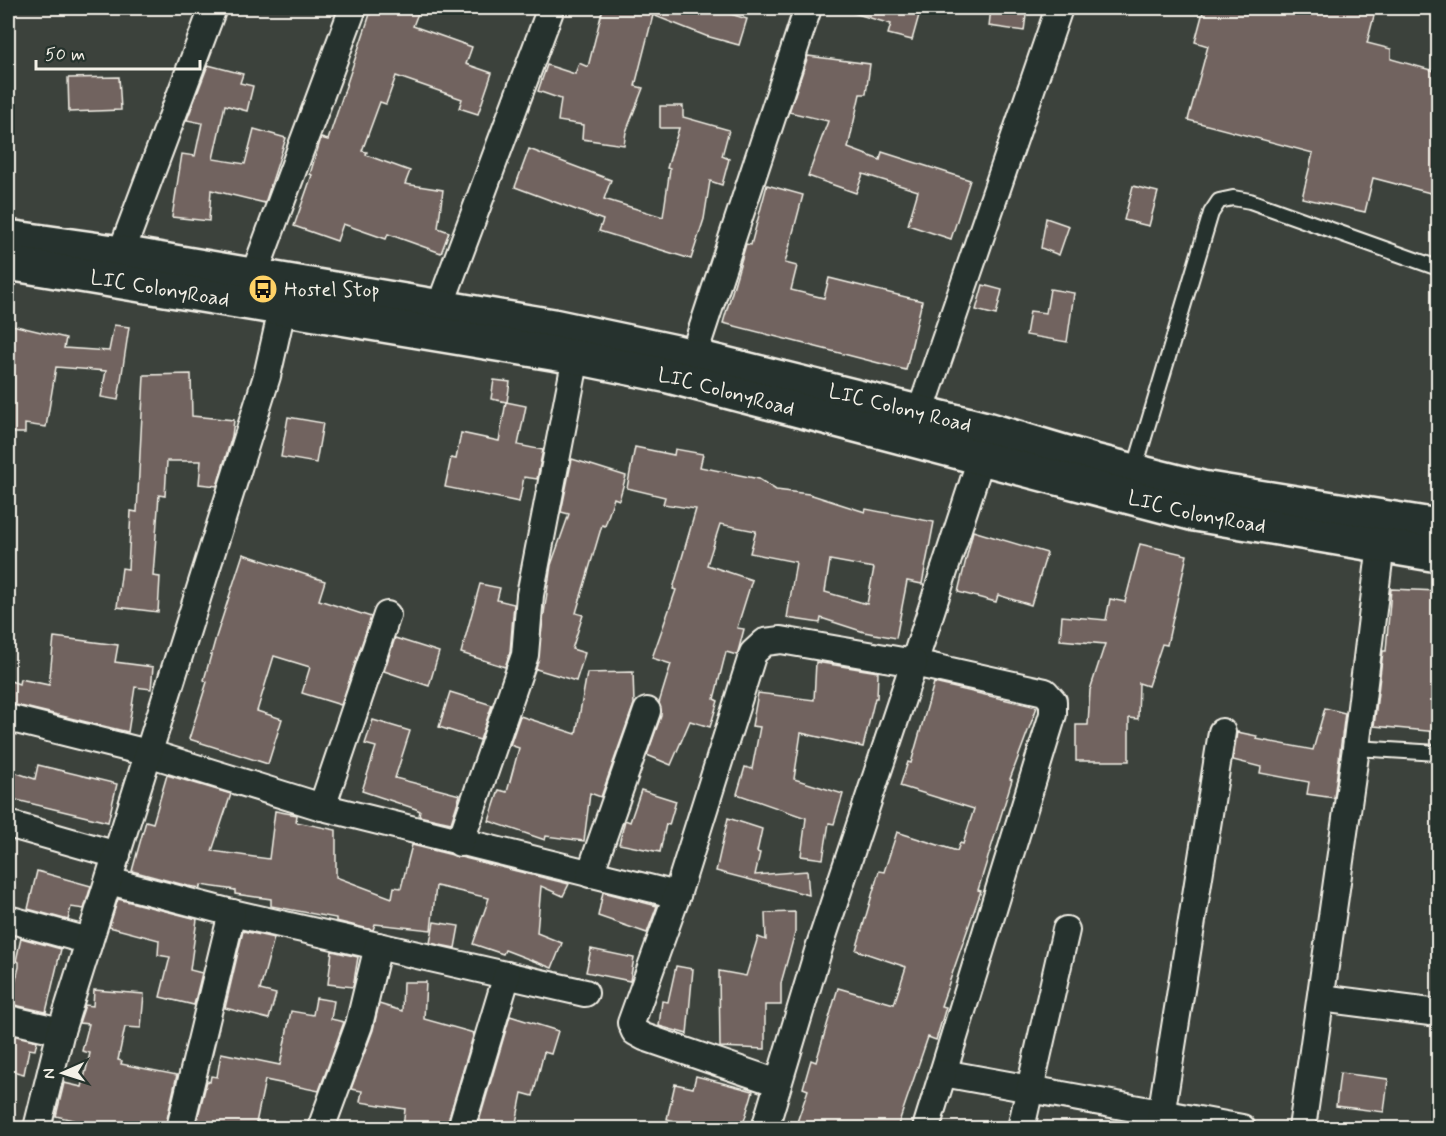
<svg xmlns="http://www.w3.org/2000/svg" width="1446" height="1136" font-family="Mynerve,sans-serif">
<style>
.building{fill:#71645e;stroke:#f4f1e8;stroke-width:1.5;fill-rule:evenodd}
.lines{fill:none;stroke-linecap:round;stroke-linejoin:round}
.service-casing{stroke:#f4f1e8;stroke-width:18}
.minor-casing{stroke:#f4f1e8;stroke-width:30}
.secondary-casing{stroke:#f4f1e8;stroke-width:38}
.service{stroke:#26332d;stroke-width:14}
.minor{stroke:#26332d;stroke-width:26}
.secondary{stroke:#26332d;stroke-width:33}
.labels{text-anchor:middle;stroke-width:4.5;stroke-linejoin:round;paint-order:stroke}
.street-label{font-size:21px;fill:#f4f1e8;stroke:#26332d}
.poi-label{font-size:21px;fill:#f4f1e8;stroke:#26332d;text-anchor:start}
</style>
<rect width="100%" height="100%" fill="#3c423c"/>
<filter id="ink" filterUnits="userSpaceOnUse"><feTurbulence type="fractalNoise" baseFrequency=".0167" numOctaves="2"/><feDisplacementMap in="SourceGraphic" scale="12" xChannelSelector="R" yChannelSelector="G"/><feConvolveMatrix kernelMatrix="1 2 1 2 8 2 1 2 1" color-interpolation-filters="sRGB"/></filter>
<g filter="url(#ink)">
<g class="building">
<path d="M372,8H420L413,26L472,47L466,64L492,73L478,114L459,108L462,99L396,76L386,104L380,102L362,151L367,152L366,155L410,171L405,184L443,190L438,228L449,232L441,253L388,234L386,239L343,224L337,241L294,226L312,175L310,174L321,138L328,140Z"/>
<path d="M603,8H711L747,19L739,45L706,36L653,15L635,86L643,88L626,132L624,145L582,139L583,125L558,121L561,99L538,91L547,65L575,74L579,63L588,67Z"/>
<path d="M851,8H921L912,40L888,34L891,24L850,12Z"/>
<path d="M991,8H1027L1024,31L989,26Z"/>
<path d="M1204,8H1248L1270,13L1271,8H1376L1367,43L1391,49V59L1438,72V195L1373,178L1365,212L1302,198L1313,153L1188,120L1208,46L1195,42Z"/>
<path d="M808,56L870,64L866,94H860L848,148L880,160L882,152L970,180L951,239L908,225L918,191L863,174L856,193L808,176L828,121L789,112Z"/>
<path d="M208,65L243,74L240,83L253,86L247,111L225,105L213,159L245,164L254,129L286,138L265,203L211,190L209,221L172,217L182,154L195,156L202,123L187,120Z"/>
<path d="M119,77L121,110L69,112L68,78Z"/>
<path d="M660,106H683V117L729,130L722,156L729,159L722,185L710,181L704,219L691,259L599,231L603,220L515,187L529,149L611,180L604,199L663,217L670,169L667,168L679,128H660Z"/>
<path d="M767,185L803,195L785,263L797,266L791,290L824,298L829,278L922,301L906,370L723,323L746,244L751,245Z"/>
<path d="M1133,186L1158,192L1149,226L1124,220Z"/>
<path d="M1046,218L1069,226L1059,255L1041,248Z"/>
<path d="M983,285L1002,290L996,315L976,310Z"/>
<path d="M1050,289L1074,293L1067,342L1026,335L1030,311L1046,313Z"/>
<path d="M8,324L66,338L64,348L109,351L114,325L129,327L118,400L101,397L106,371L56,367L46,427L25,424V433H8Z"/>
<path d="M191,374L192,416L234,420L232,436L217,486L199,484L201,461H167L165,496L159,495L153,576L160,577L158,612L117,607L122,568L128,569L131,511L137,512L144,375Z"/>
<path d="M494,380L510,382L507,402L491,399Z"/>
<path d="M506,402L526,406L518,445L543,450L537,479L524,477L519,502L445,487L451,458L456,459L461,433L499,441Z"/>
<path d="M288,417L323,423L316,463L281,457Z"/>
<path d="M635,447L674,455L675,449L703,454L700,467L759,479L776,490L809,494L865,512L866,509L934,522L922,584L907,581L896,638L864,632L821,618L820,623L787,618L796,562L750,553L756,531L720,524L707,565L752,580L737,628L744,629L739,648L737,655L726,652L714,699L718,701L710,727L690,721L671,765L647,755L661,716L659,703L671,664L652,658L676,590L673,589L696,509L663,504L665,497L627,488ZM830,560L874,568L867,604L825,592Z"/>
<path d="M572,459L626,476L619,500L614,498L605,526L602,525L576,613L583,615L572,649L585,653L576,681L536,669L551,565L569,514L561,512Z"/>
<path d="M973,531L1047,553L1031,605L998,595L996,602L958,592Z"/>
<path d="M1140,544L1187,555L1167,645L1162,644L1148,686L1139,683L1138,719L1129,718V761H1076V725H1088L1090,690L1105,644L1060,640L1062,616L1106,620L1110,599L1125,602Z"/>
<path d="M243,554L325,581L319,600L371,617L341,705L302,693L310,667L274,656L257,711L282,719L268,764L189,739L207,682L204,680L216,637Z"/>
<path d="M480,584L500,588L497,600L514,604L510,652L505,667L461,653Z"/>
<path d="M1391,589L1438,591V732L1374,726L1383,651H1386Z"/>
<path d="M54,637L118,645L115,662L153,667L151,689L135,687L128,732L8,703V680L19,684L20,679L49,685Z"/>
<path d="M395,638L439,652L429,686L384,671Z"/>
<path d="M816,662L878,672L877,698H875L863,747L801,733L794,779L843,794L834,824L829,823L823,859L801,856L806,818L737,794L745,767L752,769L760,727L752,726L758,693L814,700Z"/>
<path d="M633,672L634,704L601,797L590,793L584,841L546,836L545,840L489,821L499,790L507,792L519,748L510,745L520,716L576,734L587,673Z"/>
<path d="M934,683L1037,707L1010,779L1012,780L978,890L981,891L941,1006L946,1007L936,1040L928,1037L897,1128H795L808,1090L803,1088L811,1060L816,1062L838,988L894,1004L906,967L856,950L879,871L884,872L897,832L957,851L960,843L963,844L974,809L900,786L908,762L911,763Z"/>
<path d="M450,692L492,705L480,740L439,727Z"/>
<path d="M1325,708L1345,713L1334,798L1307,794L1309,782L1260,773L1261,767L1233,760L1237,732L1257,736L1256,739L1313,750Z"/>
<path d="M373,720L410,731L395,778L460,795L451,823L419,816L420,811L416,809L362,791L376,747L365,744Z"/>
<path d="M38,765L117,784L108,822L8,798V770L35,779Z"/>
<path d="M167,775L231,794L212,851L269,859L275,811L297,815L296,822L336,830V877L392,898L394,887L401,888L412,845L569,884L563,896L541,886L537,933L562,943L552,968L505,950L503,954L473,944L489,898L436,886L431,930L375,924L373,930L336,921V918L271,906V899L235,894V890L201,885V888L188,886L132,871L146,821L153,823Z"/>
<path d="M641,790L676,801L669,825L666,824L660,852L619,844L625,820L630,822Z"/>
<path d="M728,818L762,829L757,852L760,853L755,875L807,871L809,895L716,871Z"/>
<path d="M37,871L91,886L84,909L71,907L68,920L28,909Z"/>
<path d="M603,892L657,906L647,933L598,916Z"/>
<path d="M118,899L197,919L190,970L202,973L194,1005L160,997L170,957L158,955L159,940L109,927Z"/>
<path d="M795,912V933L781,983V1005H765V1049L720,1047L719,971L746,976L758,937L766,940L765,913Z"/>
<path d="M434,922L459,926L455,948L430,943Z"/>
<path d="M243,931L274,938L260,990L276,994L269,1019L225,1008Z"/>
<path d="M21,938L61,949L46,1012L10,1004L19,967V962L16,961Z"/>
<path d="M591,949L634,958L630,981L586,972Z"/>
<path d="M332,951L358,957L353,987L328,984Z"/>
<path d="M676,966L693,969L687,1034L659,1026L662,1001L668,1002Z"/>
<path d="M403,982H426L424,1019L474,1033L446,1128H403L405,1109L360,1102L362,1091L351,1089L373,1030L379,1004L402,1011Z"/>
<path d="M94,990L144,994L141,1028L125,1027L118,1060L122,1061L121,1064L177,1075L165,1128H106L56,1116L64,1083L82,1087L90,1053L82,1051L89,1024L79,1023L85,1005L93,1006Z"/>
<path d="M316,998L334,1001L331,1019L344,1022L319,1091L265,1080L255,1128H195L207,1081L210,1082L211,1076L217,1077L221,1053L280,1065L291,1011L313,1015Z"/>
<path d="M510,1016L558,1031L551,1054L544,1052L533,1096L522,1093L515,1128H477Z"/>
<path d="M8,1034L37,1041L35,1050L29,1049L24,1074L8,1070Z"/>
<path d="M1340,1073L1388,1079L1384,1112L1336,1106Z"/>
<path d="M696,1076L753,1091L742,1128H707L667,1119L675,1084L693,1088Z"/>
</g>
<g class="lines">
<g class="service-casing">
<g id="service">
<path d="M1134,471L1211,213L1219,201L1233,198L1250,201L1438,268"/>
<path d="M1356,748L1438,753"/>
</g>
</g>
<g class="minor-casing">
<g id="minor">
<path d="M121,253L213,8"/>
<path d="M254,275L353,8"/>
<path d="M440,306L551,8"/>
<path d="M693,357L808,8"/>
<path d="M920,413L1059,8"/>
<path d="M987,440L914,663L1045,692L1053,701V714L943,1073L1242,1128"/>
<path d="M8,718L148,753L322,807L677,895"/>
<path d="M322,807L387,615"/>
<path d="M8,824L117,855"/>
<path d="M460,843L525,655L530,595L576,357"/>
<path d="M590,874L647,711"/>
<path d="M109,881L232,913L585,993"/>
<path d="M8,919L89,941"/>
<path d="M1321,998L1438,1013"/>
<path d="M8,1019L61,1031"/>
<path d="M37,1128L61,1031L267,376L286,292"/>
<path d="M180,1128L232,913"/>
<path d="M321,1128L359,1025L378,946"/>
<path d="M461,1128L507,975"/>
<path d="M765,1128L819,948L914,663L781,640L765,642L753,653L677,895L631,1023L635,1032L644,1037L778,1083"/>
<path d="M926,1128L943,1073"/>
<path d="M1021,1128L1066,930"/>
<path d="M1159,1128L1222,732"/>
<path d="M1302,1128L1356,748L1383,528"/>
</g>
</g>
<g class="secondary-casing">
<g id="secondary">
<path id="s1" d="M8,237L121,253L553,326L676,352L990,430L1094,461L1202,488L1438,526"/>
<path id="s2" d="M8,263L576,357L669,376L1195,514L1438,555"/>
</g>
</g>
<use href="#service" class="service"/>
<use href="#minor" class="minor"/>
<use href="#secondary" class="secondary"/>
</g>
</g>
<defs>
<g id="bus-disc" transform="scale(1.5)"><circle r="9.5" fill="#ffd166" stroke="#26332d"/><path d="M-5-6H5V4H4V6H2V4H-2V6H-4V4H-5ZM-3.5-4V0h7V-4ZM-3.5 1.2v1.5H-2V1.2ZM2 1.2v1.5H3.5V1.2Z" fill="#111"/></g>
</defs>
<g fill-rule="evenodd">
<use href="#bus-disc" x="263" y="289"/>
</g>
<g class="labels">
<g class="street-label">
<text dy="7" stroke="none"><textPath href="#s2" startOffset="154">LIC ColonyRoad</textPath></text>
<text dy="7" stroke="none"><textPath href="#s2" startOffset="730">LIC ColonyRoad</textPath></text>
<text dy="7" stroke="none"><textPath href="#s1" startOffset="909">LIC Colony Road</textPath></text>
<text dy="7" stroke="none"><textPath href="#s2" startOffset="1216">LIC ColonyRoad</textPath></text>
</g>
<g class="poi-label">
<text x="284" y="296">Hostel Stop</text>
</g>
</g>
<rect width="1446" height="1136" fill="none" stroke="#26332d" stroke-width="30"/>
<rect x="15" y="15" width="1416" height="1106" fill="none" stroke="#f4f1e8" stroke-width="2" filter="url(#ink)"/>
<g transform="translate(63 1073) rotate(267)" stroke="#26332d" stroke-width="4.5" paint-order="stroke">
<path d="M0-4.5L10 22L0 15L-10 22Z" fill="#f4f1e8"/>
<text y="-9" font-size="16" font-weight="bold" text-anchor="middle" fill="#f4f1e8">N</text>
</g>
<path d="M36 60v9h164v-9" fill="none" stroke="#f4f1e8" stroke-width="3"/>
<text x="45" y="60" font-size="18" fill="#f4f1e8" stroke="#26332d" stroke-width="4.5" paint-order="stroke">50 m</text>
</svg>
